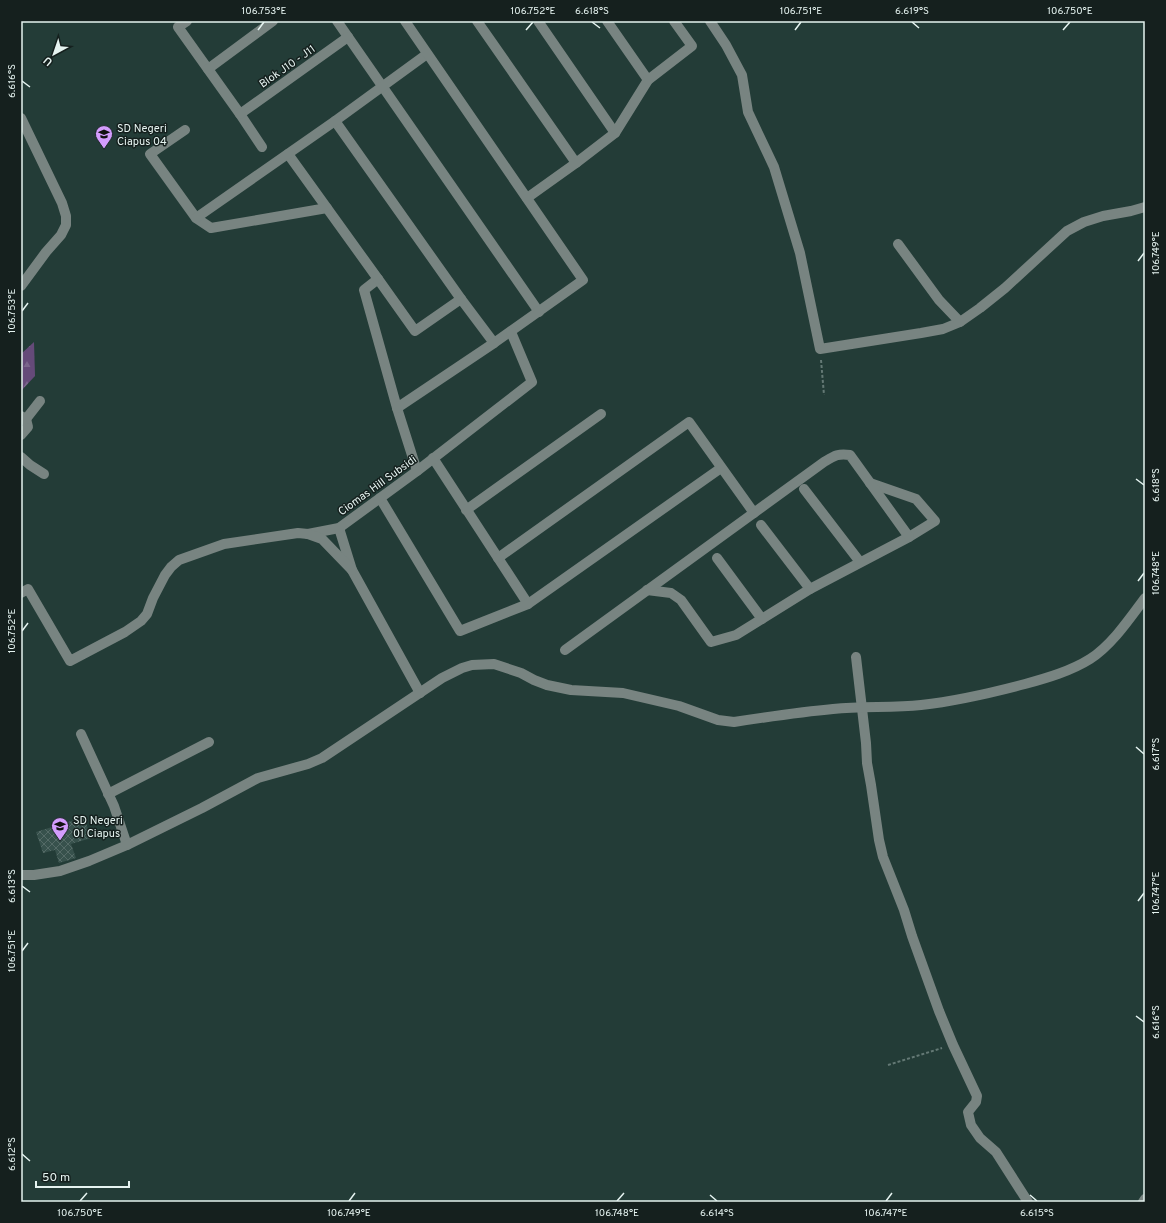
<svg xmlns="http://www.w3.org/2000/svg" width="1166" height="1223" font-family="Overpass,sans-serif">
<style>
.forest{fill:url(#forest-firs)}
.building{fill:url(#building-cross-hatch)}
.lines{fill:none;stroke-linecap:round;stroke-linejoin:round}
.path{stroke:#647975;stroke-width:2;stroke-dasharray:3 2;stroke-linecap:butt}
.minor{stroke:#788481;stroke-width:10}
.ticks{fill:none;stroke:#e5f3f0;stroke-width:1.5}
.labels{text-anchor:middle;stroke-width:3;stroke-linejoin:round;paint-order:stroke}
.street-label{font-size:11px;fill:#e5f3f0;stroke:#15201e}
.poi-label{font-size:11px;fill:#e5f3f0;stroke:#15201e;text-anchor:start}
.neatline{fill:none;stroke:#e5f3f0;stroke-width:1.5}
.ticks-label{font-size:10px;text-anchor:middle;fill:#e5f3f0}
</style>
<defs>
<pattern id="forest-firs" width="22" height="20" patternUnits="userSpaceOnUse"><rect width="22" height="20" fill="#654a79"/><path d="M5 1l3.5 6h-7zM16 11l3.5 6h-7z" fill="#7b658c"/></pattern>
<pattern id="building-cross-hatch" width="8" height="8" patternUnits="userSpaceOnUse"><rect width="8" height="8" fill="#37514c"/><path d="M0 0l8 8M0 8l8-8" fill="none" stroke="#546a66"/></pattern>
</defs>
<rect width="100%" height="100%" fill="#233c37"/>
<path class="forest" d="M34,342L35,376L21,391V354Z"/>
<path class="building" d="M84,817L91,838L71,844L76,858L59,863L55,850L43,853L36,832Z"/>
<g class="lines">
<g class="path">
<path d="M821,360L824,395"/>
<path d="M888,1065L942,1048"/>
</g>
<g class="minor">
<path d="M187,21L178,27L240,114L262,147"/>
<path d="M337,21L539,312"/>
<path d="M477,21L576,163"/>
<path d="M538,21L615,133"/>
<path d="M607,21L648,80"/>
<path d="M710,21L726,45L742,75L748,112L774,167L800,253L820,349L921,333L943,329L960,322L980,308L1005,288L1067,231L1084,222L1103,216L1131,211L1145,207"/>
<path d="M208,69L273,21"/>
<path d="M240,114L348,37"/>
<path d="M21,118L62,203L66,216V225L61,235L46,252L21,286"/>
<path d="M335,121L461,299L415,331L378,279L364,290L397,408L417,471"/>
<path d="M185,130L150,154L196,218L211,228L327,208"/>
<path d="M288,154L378,279"/>
<path d="M527,198L576,163L615,133L648,80L692,46L674,21"/>
<path d="M196,218L335,121L427,54"/>
<path d="M898,244L939,300L960,322"/>
<path d="M461,299L494,343"/>
<path d="M397,408L494,343L583,280L405,21"/>
<path d="M21,416L26,419L28,427L21,435"/>
<path d="M26,419L40,401"/>
<path d="M21,457L30,465L44,474"/>
<path d="M433,458L528,604"/>
<path d="M804,489L860,562"/>
<path d="M380,498L460,631L528,604L721,468"/>
<path d="M466,510L601,414"/>
<path d="M761,525L810,589"/>
<path d="M339,528L352,570L420,693"/>
<path d="M308,534L339,528L417,471L532,382L511,332"/>
<path d="M498,558L689,422L754,513"/>
<path d="M717,558L762,619"/>
<path d="M647,590L671,593L681,600L711,642L736,635L810,589L909,537L935,521L916,499L870,483"/>
<path d="M21,593L28,589L70,661L125,632L141,621L147,614L153,598L165,575L171,567L179,560L224,544L298,533L308,534L322,539L352,570"/>
<path d="M565,650L824,462C834,456 838,453 850,455L909,537"/>
<path d="M856,657L866,743L867,763L871,785L879,840L883,857L904,910L912,936L939,1011L953,1045L977,1096L976,1102L968,1112L971,1125L980,1138L996,1152L1028,1202"/>
<path d="M81,734L114,806L127,845"/>
<path d="M108,794L209,742"/>
<path d="M21,875H34L60,871L89,861L127,845L202,808L258,778L308,764L322,758L442,678L462,668L472,665L494,664L521,673L534,680L547,685L571,690L623,693L679,706L718,720L734,722C767,717 800,712 833,709C863,706 892,708 921,705C957,701 991,693 1025,684C1047,678 1071,671 1090,659C1112,645 1130,618 1145,598"/>
<path d="M1143,1202L1145,1199"/>
</g>
</g>
<path class="ticks" d="M592,22L600,28M912,22L919,28M258,30L264,22M526,30L533,22M795,30L801,22M1063,30L1070,22M22,81L30,87M1138,261L1144,253M22,311L28,303M1136,479L1144,485M1138,581L1144,573M22,631L28,623M1136,747L1144,754M22,886L30,892M1138,901L1144,893M22,951L28,943M1136,1016L1144,1022M22,1154L30,1161M710,1195L717,1201M1030,1195L1037,1201M80,1201L87,1193M349,1201L355,1193M617,1201L624,1193M886,1201L892,1193"/>
<defs>
<g id="school-pin" transform="scale(0.9)"><path d="M0 17L-7.5 6A9.5 9.5 0 1 1 7.5 6Z" fill="#d39cfd" stroke="#15201e"/><path d="M0-5L7-2L0 1L-7-2ZM-4 1L0 2.5L4 1V4Q0 6-4 4Z" fill="#111"/></g>
</defs>
<g fill-rule="evenodd">
<use href="#school-pin" x="104" y="134"/>
<use href="#school-pin" x="60" y="826"/>
</g>
<g class="labels">
<g class="street-label">
<text transform="translate(287 66) rotate(-35)" y="4">Blok J10 - J11</text>
<text transform="translate(377 485) rotate(-36)" y="4">Ciomas Hill Subsidi</text>
</g>
<g class="poi-label">
<text x="117" y="132">SD Negeri<tspan x="117" dy="13">Ciapus 04</tspan></text>
<text x="73" y="824">SD Negeri<tspan x="73" dy="13">01 Ciapus</tspan></text>
</g>
</g>
<rect width="1166" height="1223" fill="none" stroke="#15201e" stroke-width="44"/>
<g transform="translate(54 54) rotate(220)" stroke="#15201e" stroke-width="3" paint-order="stroke">
<path d="M0-3L7 15L0 10L-7 15Z" fill="#e5f3f0"/>
<text y="-6" font-size="11" font-weight="bold" text-anchor="middle" fill="#e5f3f0">U</text>
</g>
<path d="M36 1181v6h93v-6" fill="none" stroke="#e5f3f0" stroke-width="2"/>
<text x="42" y="1181" font-size="12" fill="#e5f3f0" stroke="#15201e" stroke-width="3" paint-order="stroke">50 m</text>
<rect x="22" y="22" width="1122" height="1179" class="neatline"/>
<g class="ticks-label">
<text x="264" y="14">106.753°E</text>
<text x="533" y="14">106.752°E</text>
<text x="592" y="14">6.618°S</text>
<text x="801" y="14">106.751°E</text>
<text x="912" y="14">6.619°S</text>
<text x="1070" y="14">106.750°E</text>
<text transform="translate(11 81) rotate(-90)" y="4">6.616°S</text>
<text transform="translate(1155 253) rotate(-90)" y="4">106.749°E</text>
<text transform="translate(11 311) rotate(-90)" y="4">106.753°E</text>
<text transform="translate(1155 485) rotate(-90)" y="4">6.618°S</text>
<text transform="translate(1155 573) rotate(-90)" y="4">106.748°E</text>
<text transform="translate(11 631) rotate(-90)" y="4">106.752°E</text>
<text transform="translate(1155 754) rotate(-90)" y="4">6.617°S</text>
<text transform="translate(11 886) rotate(-90)" y="4">6.613°S</text>
<text transform="translate(1155 893) rotate(-90)" y="4">106.747°E</text>
<text transform="translate(11 951) rotate(-90)" y="4">106.751°E</text>
<text transform="translate(1155 1022) rotate(-90)" y="4">6.616°S</text>
<text transform="translate(11 1154) rotate(-90)" y="4">6.612°S</text>
<text x="80" y="1216">106.750°E</text>
<text x="349" y="1216">106.749°E</text>
<text x="617" y="1216">106.748°E</text>
<text x="717" y="1216">6.614°S</text>
<text x="886" y="1216">106.747°E</text>
<text x="1037" y="1216">6.615°S</text>
</g>
</svg>
